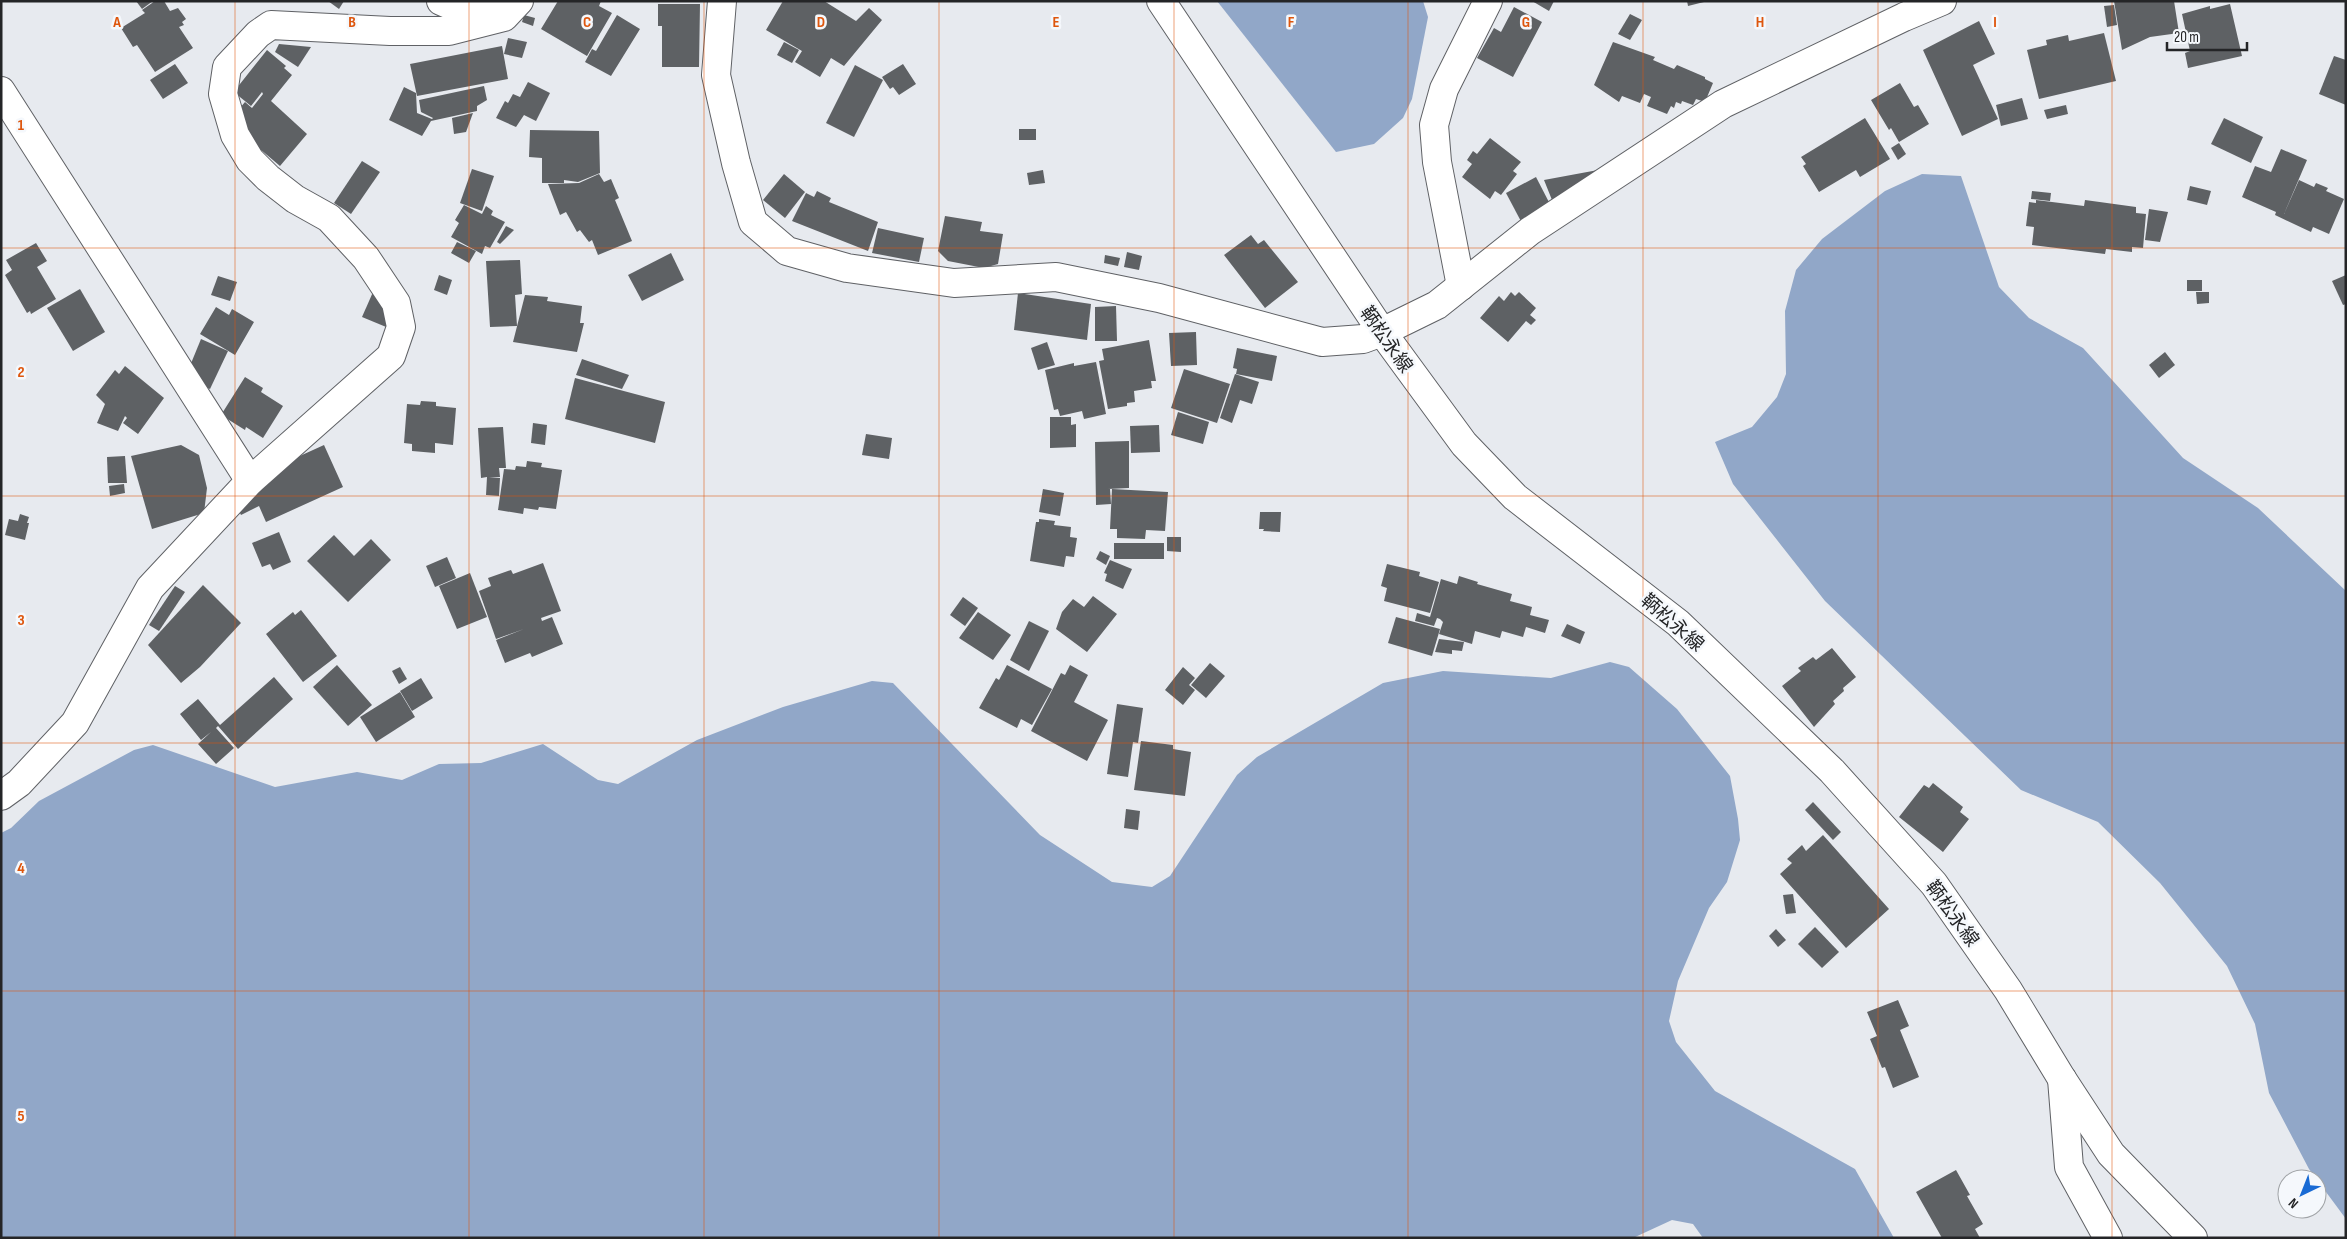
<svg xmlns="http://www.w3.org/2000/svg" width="2347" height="1239" font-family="'Sofia Sans Condensed','Noto Sans JP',sans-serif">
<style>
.forest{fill:#91a7c8}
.building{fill:#5e6164}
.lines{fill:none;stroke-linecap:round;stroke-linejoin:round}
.minor-casing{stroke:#5f6165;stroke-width:30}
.major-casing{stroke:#5f6165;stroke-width:30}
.minor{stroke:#fff;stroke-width:28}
.major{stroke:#fff;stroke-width:28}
.grid{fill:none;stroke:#de560d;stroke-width:1;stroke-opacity:0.55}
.labels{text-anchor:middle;stroke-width:5;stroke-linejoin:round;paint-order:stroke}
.street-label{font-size:19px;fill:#242527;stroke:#f5f8fc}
.grid-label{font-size:16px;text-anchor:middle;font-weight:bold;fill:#de560d;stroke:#f5f8fc;stroke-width:5;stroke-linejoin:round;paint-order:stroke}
</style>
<rect width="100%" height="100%" fill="#e7eaef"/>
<g class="forest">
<path d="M1217,1H1423L1428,17L1412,99L1403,118L1374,144L1336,152Z"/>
<path d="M1922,174L1961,176L1999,287L2029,318L2083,348L2183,458L2258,508L2346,591V1219L2309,1169L2269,1093L2255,1024L2227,966L2160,883L2098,822L2021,790L1825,601L1733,484L1715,442L1752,427L1777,397L1786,374L1785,311L1796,270L1822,239L1885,191Z"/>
<path d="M1610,662L1629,667L1677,709L1730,776L1738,819L1740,840L1727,882L1709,908L1678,981L1669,1021L1676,1042L1715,1091L1855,1169L1894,1238H1703L1693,1224L1672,1220L1633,1238H1V833L11,828L39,801L134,750L153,745L275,787L357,772L402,780L439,764L481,763L543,744L598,780L618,784L697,740L783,707L872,681L893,683L1040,835L1112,882L1152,887L1170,876L1237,775L1257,757L1383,683L1443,671L1551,678Z"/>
</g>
<g class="building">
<path d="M136,1H153L142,9Z"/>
<path d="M155,1H164L170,11L178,8L186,19L182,22L184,25L179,27L193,48L155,72L137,45L133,47L121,28L145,13L142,10Z"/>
<path d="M328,1H344L339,9Z"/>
<path d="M558,1H601L599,6L612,13L587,56L541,29Z"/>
<path d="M783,1H824L856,21L869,8L882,20L844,66L831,58L820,77L795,62L802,51L766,30Z"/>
<path d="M1532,1H1554L1549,11Z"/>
<path d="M1687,1H1704V2L1688,6Z"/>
<path d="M2114,1H2174L2179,33L2150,37L2122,50Z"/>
<path d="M658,4H700L699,67H662V26H658Z"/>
<path d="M2230,4L2242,56L2188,68L2185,53L2190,51L2182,14L2210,6V9Z"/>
<path d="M2114,5L2117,25L2107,27L2104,6Z"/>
<path d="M1514,7L1542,22L1513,77L1477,58L1494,28L1501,32Z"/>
<path d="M1630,14L1642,20L1630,40L1618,34Z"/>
<path d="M524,15L535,18L533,26L522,22Z"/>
<path d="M617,15L640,29L611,76L585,62L592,49L596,51Z"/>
<path d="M1979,21L1995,54L1973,65L1998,119L1962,136L1923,50Z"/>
<path d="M2104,33L2116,81L2039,99L2027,50L2047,45L2046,40L2068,35L2069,41Z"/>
<path d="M508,38L527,42L522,58L504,54Z"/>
<path d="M784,42L799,50L792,63L777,55Z"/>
<path d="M1613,42L1655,57L1653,60L1674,69L1677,65L1705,77V79L1713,83L1705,102L1696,99L1693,105L1682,101L1681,104L1676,102L1674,108L1671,106L1667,114L1647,106L1651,97L1644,94L1640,103L1622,96L1619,102L1594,85Z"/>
<path d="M279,44L311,47L298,67L275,52Z"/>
<path d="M502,46L508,79L417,96L410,64Z"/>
<path d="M267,50L286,66L284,68L292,75L271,101L307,134L280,166L228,122L245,102L252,108L263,94L262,92L251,106L235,93L236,89Z"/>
<path d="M2334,56L2346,60V105L2319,94Z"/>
<path d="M175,64L188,83L163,99L150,80Z"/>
<path d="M903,64L916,84L899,95L893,87L890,89L882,77Z"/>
<path d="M855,65L883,80L854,137L826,123Z"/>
<path d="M528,82L550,93L536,121L524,115L516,127L496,118L505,101L508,103L513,94L520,97Z"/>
<path d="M1900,83L1914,107L1918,105L1929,124L1899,142L1891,128L1889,130L1871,100Z"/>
<path d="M484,86L487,100L477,106V111L431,121L422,136L389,120L404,87L416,93L417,113L432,119L433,118L421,112L419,100Z"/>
<path d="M2022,98L2028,119L2001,126L1996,105Z"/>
<path d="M2066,105L2068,114L2047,119L2044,110Z"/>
<path d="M473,113L466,132L454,134L452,118Z"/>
<path d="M1865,118L1890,159L1860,177L1856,170L1819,192L1803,166L1806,164L1801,157Z"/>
<path d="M2224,118L2263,137L2251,163L2211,144Z"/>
<rect x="1019" y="129" width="17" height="11"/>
<path d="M530,130L599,131L600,173L578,182L564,180V183H542V158L529,157Z"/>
<path d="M1490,138L1521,162L1513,171L1517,174L1501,195L1495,191L1490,199L1462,177L1472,164L1467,160L1473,151L1477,154Z"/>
<path d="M1899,143L1906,154L1898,160L1891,148Z"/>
<path d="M2281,149L2307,160L2284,214L2299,180L2314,187L2316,183L2328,188L2326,191L2344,199L2329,234L2313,227L2311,232L2275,215L2276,212L2242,197L2255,166L2271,172Z"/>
<path d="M362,161L380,172L351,214L334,203Z"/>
<path d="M472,169L494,176L482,211L460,203Z"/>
<path d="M1043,170L1045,183L1029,185L1027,173Z"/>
<path d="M1598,170L1602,195L1554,205L1544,180Z"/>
<path d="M599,174L604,182L611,179L619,198L615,200L632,241L598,255L592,240L589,242L580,230L577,232L566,212L560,215L548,184L579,183Z"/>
<path d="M784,174L805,192L785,218L763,200Z"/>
<path d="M1536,177L1553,210L1524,227L1506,193Z"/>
<path d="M2190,186L2211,191L2207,205L2187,200Z"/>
<path d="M817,191L831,198L829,202L878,222L868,251L792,221L806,193L814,197Z"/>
<path d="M2032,191L2051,193L2050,201L2031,199Z"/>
<path d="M2036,200L2084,206L2085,200L2136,207V213L2146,214L2143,248L2132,247V252L2106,249L2105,254L2032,245L2034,227L2026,226L2029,202L2036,203Z"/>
<path d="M464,205L482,214L486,206L493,211L491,215L505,222L490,248L485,246L482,254L451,237L459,223L455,220Z"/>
<path d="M2149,209L2168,212L2160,242L2145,240Z"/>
<path d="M945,216L982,222L980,231L1003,234L998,264L984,268L948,261L938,251Z"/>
<path d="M506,226L514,230L500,244L497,242Z"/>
<path d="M878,228L924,238L919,262L872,253Z"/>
<path d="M1251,235L1258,244L1264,240L1298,282L1265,308L1224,255Z"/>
<path d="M457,242L476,251L469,263L451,253Z"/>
<path d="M36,243L47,261L37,267L56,299L31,314L30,311L27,313L5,275L12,270L6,260Z"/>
<path d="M1127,252L1142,256L1139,270L1124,267Z"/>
<path d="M671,253L684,280L642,301L628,275Z"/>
<path d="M1105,255L1120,258L1118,266L1104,263Z"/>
<path d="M520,260L522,294L515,295L517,326L490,327L486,261Z"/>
<path d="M439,275L452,280L447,295L434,290Z"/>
<path d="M2346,275V304L2343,305L2332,281Z"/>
<path d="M218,276L237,282L230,301L211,295Z"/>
<rect x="2187" y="280" width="15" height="11"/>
<path d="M377,283L391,329L362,317Z"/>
<path d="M80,289L105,332L73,351L47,308Z"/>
<path d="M1511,292L1515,296L1519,292L1536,308L1530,315L1536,320L1531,325L1526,321L1508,342L1480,318L1499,296L1504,301Z"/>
<path d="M2196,292H2209V303L2197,304Z"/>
<path d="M1018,293L1091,304L1087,340L1014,330Z"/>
<path d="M525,295L548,297L547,301L582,306L580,323H584L577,352L513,342Z"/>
<path d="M1116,306L1117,341H1095V307Z"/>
<path d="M216,307L229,315L232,309L254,322L235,355L200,334Z"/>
<path d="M1196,332L1197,365L1171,366L1169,333Z"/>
<path d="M201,339L228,351L210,389L185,378Z"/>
<path d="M1149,340L1156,381H1151L1152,388L1134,391L1135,402L1127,403V406L1108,409L1099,361L1104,360L1102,349Z"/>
<path d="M1047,342L1055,365L1038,370L1031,348Z"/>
<path d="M1237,348L1277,356L1272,381L1236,374L1237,369L1233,368Z"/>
<path d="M2165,352L2175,365L2159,378L2149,365Z"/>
<path d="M582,359L629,375L622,389L576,375Z"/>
<path d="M1096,362L1106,414L1084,419L1082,411L1060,416L1058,409L1054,410L1045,370L1074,363V366Z"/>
<path d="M125,366L164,398L138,434L123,423L127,418L125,416L118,431L97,423L105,404L96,395L115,370L119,374Z"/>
<path d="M1184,369L1230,384L1217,423L1171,408Z"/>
<path d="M1235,374L1259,382L1252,404L1240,400L1232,423L1220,418Z"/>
<path d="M245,377L263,388L261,392L283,406L263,438L246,427L245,430L221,415Z"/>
<path d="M575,378L665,402L655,443L565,419Z"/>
<path d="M421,401L436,402V406L456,408L453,445L435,443V453L412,451V444L404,443L407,404L420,405Z"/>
<path d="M1178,412L1209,422L1203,444L1171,435Z"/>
<path d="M1050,417H1071V425L1076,424V447L1050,448Z"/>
<path d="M533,423L547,425L545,445L531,443Z"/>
<path d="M1159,425L1160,452L1131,453L1130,426Z"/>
<path d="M503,427L506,468H499L500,477H489L500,478L499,496L486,495L487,477L481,478L478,428Z"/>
<path d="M866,434L892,438L889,459L862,455Z"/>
<path d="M1129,441V488L1108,489H1110L1111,504L1096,505L1095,442Z"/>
<path d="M181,445L199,455L207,488L204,513L152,529L131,456Z"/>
<path d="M324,445L343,487L266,522L259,506L241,515L236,505L255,497L253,494L291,460Z"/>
<path d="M125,456L127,483H108L107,457Z"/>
<path d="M527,461L542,463L541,467L562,470L556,509L539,507L538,510L524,508L523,514L498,510L504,469L515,470L516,466L526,467Z"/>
<path d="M124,484L125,493L110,496L109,486Z"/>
<path d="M1043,489L1064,493L1060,516L1039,512Z"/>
<path d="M1112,489L1168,492L1165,531L1146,530L1145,539L1117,538V529H1110Z"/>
<path d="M1260,512H1281L1280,532L1263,531L1264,529H1259Z"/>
<path d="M20,514L29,517L27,523H29L25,540L5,535L9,519L18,521Z"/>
<path d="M1039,519L1055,521L1054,525L1071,527L1070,537L1077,538L1074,557L1066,556L1064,567L1030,561L1036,522H1039Z"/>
<path d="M279,532L291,562L273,570L270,564L262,567L252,543Z"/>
<path d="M334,535L354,556L371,539L391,560L348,602L307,561Z"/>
<path d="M1167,537H1181V552L1167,551Z"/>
<rect x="1114" y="543" width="50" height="16"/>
<path d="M1100,551L1110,556L1106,565L1096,559Z"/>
<path d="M447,557L456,578L435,587L426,566Z"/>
<path d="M1110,560L1132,569L1123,589L1105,581L1107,574L1104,573Z"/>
<path d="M543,563L561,611L541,618L542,621L552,617L563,644L532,657L530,653L505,663L496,640L524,629L496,639L479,591L491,586L488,578L511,570L513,574Z"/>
<path d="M1387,564L1420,572L1419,576L1439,582L1430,613L1384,601L1387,588L1381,586Z"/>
<path d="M470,573L487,617L457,629L439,586Z"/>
<path d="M1459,576L1478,582L1477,584L1512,594L1510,601L1532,607L1530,615L1549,620L1545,633L1526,627L1523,637L1502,631L1500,638L1475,631L1472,644L1439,634L1443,622L1440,619L1437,618L1434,626L1415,621L1417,613L1430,617L1441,579L1457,584Z"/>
<path d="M203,585L241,623L200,667L181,683L148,645Z"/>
<path d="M175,586L185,592L159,631L149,625Z"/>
<path d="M1093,596L1117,614L1087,652L1056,629L1062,612L1073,599L1084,607Z"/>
<path d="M963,597L978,608L965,626L950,615Z"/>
<path d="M301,610L337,656L303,682L266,634L293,612L295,615Z"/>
<path d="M978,612L1011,635L993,660L959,638Z"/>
<path d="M1396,617L1440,629L1432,656L1388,643Z"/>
<path d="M1029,621L1049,631L1029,671L1010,660Z"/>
<path d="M1567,624L1585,632L1580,644L1561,636Z"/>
<path d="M1439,639L1464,642L1462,651L1452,650V654L1435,652Z"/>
<path d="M1832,648L1856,677L1843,688L1844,691L1833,701L1835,704L1814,727L1782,686L1801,671L1798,668L1813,657L1816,660Z"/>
<path d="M1210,663L1225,676L1206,698L1191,685Z"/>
<path d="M337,665L372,705L348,726L313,687Z"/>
<path d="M1007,665L1052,689L1032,725L1021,719L1017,728L979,708L996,678L999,680Z"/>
<path d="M1070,665L1088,675L1074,702L1108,720L1087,761L1031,731L1061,673L1065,675Z"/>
<path d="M400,667L407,679L399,684L392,671Z"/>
<path d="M1183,667L1195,678L1189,685L1195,690L1183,705L1165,690Z"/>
<path d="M274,677L293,699L238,749L218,726L216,728L234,748L216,764L198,744L211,732L201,740L180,714L198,699L220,725Z"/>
<path d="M421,678L433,698L412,711L400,691Z"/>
<path d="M400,692L415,717L376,742L360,717Z"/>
<path d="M1117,704L1143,708L1138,743L1133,742L1128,777L1107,774Z"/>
<path d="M1141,741L1173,745V749L1191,752L1185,796L1134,790Z"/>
<path d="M1933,783L1963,807L1960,812L1969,819L1943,852L1899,817L1924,785L1929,788Z"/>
<path d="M1813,802L1841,832L1833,840L1805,810Z"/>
<path d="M1126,809L1140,811L1138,830L1124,828Z"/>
<path d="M1823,835L1889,909L1846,948L1780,874L1792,863L1787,859L1802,845L1806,851Z"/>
<path d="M1793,894L1796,913L1786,914L1783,895Z"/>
<path d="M1815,927L1839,952L1822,968L1798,944Z"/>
<path d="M1776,929L1786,940L1778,947L1769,936Z"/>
<path d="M1898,1000L1909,1026L1900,1030L1919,1077L1893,1088L1885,1067L1882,1068L1870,1039L1877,1036L1867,1012Z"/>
<path d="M1956,1170L1970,1195L1967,1196L1983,1224L1975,1229L1980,1238H1942L1916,1192Z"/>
</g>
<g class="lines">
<g class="minor-casing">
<g id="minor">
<path d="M441,1L450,5L500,16"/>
<path d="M722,1L716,75L736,163L753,222L787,251L847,268L954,283L1056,277L1159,298L1322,342L1363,339L1382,332L1437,305L1530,231L1723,104L1904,17L1942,1"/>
<path d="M1,91L250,481"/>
<path d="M1461,286L1437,162L1434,125L1444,89L1488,1"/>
<path d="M1,796L19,783L75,723L150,588L250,481L391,356L401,327L396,303L366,258L329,218L295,199L268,178L250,160L235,135L223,94L227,67L258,34L271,25L390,31H449L504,17L519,1"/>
<path d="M2062,1079L2069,1167L2108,1238"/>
</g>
</g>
<g class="major-casing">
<path id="major" d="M1161,1L1382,332L1464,444L1515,497L1678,623L1832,771L1934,884L2008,990L2062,1079L2111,1154L2193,1238"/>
</g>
<use href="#minor" class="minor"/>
<use href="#major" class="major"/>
</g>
<path class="grid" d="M235,1V1238M469,1V1238M704,1V1238M939,1V1238M1174,1V1238M1408,1V1238M1643,1V1238M1878,1V1238M2112,1V1238M1,248H2346M1,496H2346M1,743H2346M1,991H2346"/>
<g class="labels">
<g class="street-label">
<text transform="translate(1387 339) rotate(55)" y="7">鞆松永線</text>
<text transform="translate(1673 622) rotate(41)" y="7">鞆松永線</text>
<text transform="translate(1953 913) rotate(54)" y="7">鞆松永線</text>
</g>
</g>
<g class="grid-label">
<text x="117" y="27">A</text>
<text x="352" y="27">B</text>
<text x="587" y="27">C</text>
<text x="821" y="27">D</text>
<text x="1056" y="27">E</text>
<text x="1291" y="27">F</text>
<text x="1526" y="27">G</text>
<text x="1760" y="27">H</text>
<text x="1995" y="27">I</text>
<text x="21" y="130">1</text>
<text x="21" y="377">2</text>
<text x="21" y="625">3</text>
<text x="21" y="873">4</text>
<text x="21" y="1121">5</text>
</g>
<rect width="2347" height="1239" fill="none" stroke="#242527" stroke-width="5"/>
<g transform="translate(2302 1194) rotate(223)"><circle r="24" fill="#f5f8fc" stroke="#a1a4a7"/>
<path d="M0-4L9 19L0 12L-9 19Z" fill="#186ad4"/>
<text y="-8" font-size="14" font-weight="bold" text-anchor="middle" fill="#242527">N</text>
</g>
<path d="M2167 42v8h80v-8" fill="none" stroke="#242527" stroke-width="2.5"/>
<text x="2174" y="42" font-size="15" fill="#242527" stroke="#f5f8fc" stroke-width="4" paint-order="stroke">20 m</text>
</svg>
